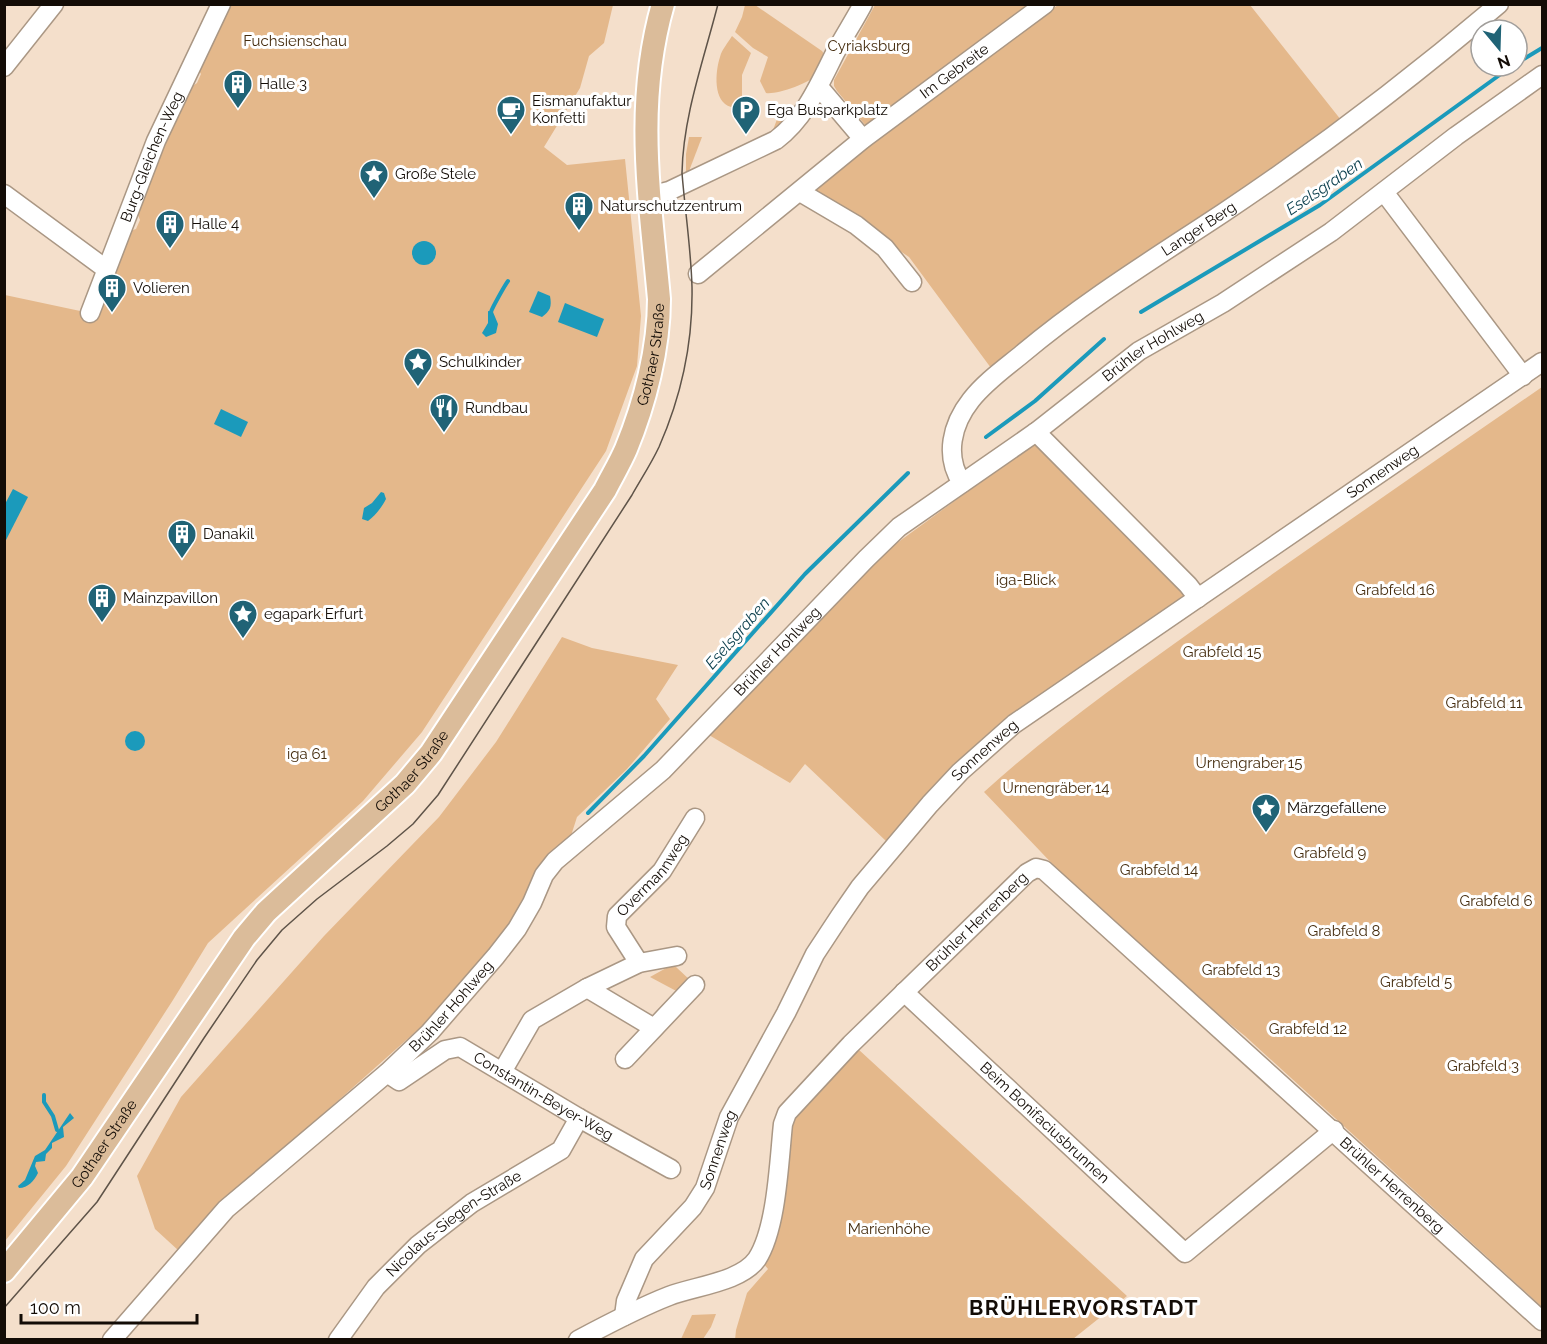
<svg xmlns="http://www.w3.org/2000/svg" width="1547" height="1344" font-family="Raleway,sans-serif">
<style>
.green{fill:#e4b88b}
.water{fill:#1b9abb}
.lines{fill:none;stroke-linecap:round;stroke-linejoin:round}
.stream{stroke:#1b9abb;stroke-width:4}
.minor-casing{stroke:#aa9784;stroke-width:21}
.major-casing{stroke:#fff;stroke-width:26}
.minor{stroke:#fff;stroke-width:18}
.major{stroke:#dbbc9a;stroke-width:22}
.tram{stroke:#5e5348;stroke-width:1.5}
.labels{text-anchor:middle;stroke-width:6;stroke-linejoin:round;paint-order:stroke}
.park-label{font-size:15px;fill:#452c0e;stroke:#fff}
.street-label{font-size:15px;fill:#130c06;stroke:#fff}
.poi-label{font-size:15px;fill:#130c06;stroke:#fff;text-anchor:start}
.water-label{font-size:16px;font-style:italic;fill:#0e414f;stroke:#fff}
.district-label{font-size:21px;font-weight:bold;letter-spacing:1.5px;fill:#130c06;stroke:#fff}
</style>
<rect width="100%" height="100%" fill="#f4dfcb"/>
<g class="green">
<path d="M230,5H613L604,43L589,56L580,88L544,147L567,165L625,159L641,316L637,366L606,451L422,732L363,801L208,943L173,1000L66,1166L5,1241V295L99,315L130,231L136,229L140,220L138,215L164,144L191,87L197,83L201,74L198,69Z"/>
<path d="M745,5H755L822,51L826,57C823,62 820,70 816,75C810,83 776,95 766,93L760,81L768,57L753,48L735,32L742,17Z"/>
<path d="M875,5H1029L1000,28L866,126L837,91L834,86V80Z"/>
<path d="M1058,5H1250L1341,120L991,368L909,257L812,192L918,107Z"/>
<path d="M732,36L751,53L742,75V102L731,107C713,102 715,72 720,57C722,49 728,43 732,36Z"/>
<path d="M803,102L770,138L779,114Z"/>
<path d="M689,137H702L686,179V154Z"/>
<path d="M1542,387V1307L1245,1036L1160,968L1101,915L984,792C1051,731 1125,679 1199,626C1313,545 1428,466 1542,387Z"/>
<path d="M1034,443L1188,597L924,798L886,841L805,764L790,783L709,735L882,554Z"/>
<path d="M562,637L592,648L678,665L656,699L670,719L627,769L577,817L569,842L510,925L468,976L422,1026L222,1204L179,1251L155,1229L137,1176L181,1097L324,936L439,817L496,742Z"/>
<path d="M668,967H676L691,981L680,993L650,977Z"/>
<path d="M858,1049L1127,1296L1073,1339L735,1340L736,1330L747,1293L768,1269L763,1263L789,1133L795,1115Z"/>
<path d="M716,1314L711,1327L703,1339H681L692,1315Z"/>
</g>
<g class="water">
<circle cx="424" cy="253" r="12"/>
<path d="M538,291L550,296C552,307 550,311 542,317L529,312Z"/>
<path d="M565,303L604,319L597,337L558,322Z"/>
<path d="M488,311L493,312L498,324L496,333L486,337L482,333L488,323Z"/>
<path d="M221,409L248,422L241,437L214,424Z"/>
<path d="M13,489L28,497L5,542V504Z"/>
<path d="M381,492L384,493L386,499C382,507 375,516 368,521L362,519L364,508L372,503Z"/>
<circle cx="135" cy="741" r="10"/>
<path d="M70,1113L74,1118L63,1127L64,1137L52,1143V1148L46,1154L45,1161L36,1162L35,1166L38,1173C34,1181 28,1188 19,1188L18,1186L25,1180L35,1156L45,1150Z"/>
</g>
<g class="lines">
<g class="stream">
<path d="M1517,63L1542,48"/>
<path d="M491,312C492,308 505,285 508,281"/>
<path d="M1141,312L1320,205L1512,66"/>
<path d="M986,437L1035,401L1104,339"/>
<path d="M588,813L644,756L805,574L908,473"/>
<path d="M44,1095V1102L53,1116L57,1130"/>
</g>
<g class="minor-casing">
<g id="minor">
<path d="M4,67L54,4"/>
<path d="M819,87L863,139"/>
<path d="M800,192L856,225L885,248L912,282"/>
<path d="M1384,192L1523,376"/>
<path d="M4,194L106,269"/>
<path d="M649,196L669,191L776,140C805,118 819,85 835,53C844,36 854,21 863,4"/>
<path id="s1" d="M698,274L863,139L1045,4"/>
<path id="s2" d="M90,313L156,141L221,4"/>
<path d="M1036,432L1188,585L1198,598"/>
<path id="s3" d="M962,483C944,456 952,424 971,400C985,382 1005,368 1022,354C1085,301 1155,258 1223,213C1319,149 1411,79 1499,4"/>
<path id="s4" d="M639,963L616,927L617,916L662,871L695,818"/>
<path d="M587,988L654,1028"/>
<path id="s5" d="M904,992L1185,1253L1334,1130"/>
<path d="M625,1059L695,985"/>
<path d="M502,1072L532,1020L587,988L639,963L677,956"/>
<path id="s6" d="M387,1073L399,1081L445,1050L460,1047L579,1118L671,1169"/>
<path id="s7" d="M624,1316L626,1301L644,1259L693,1207L705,1188L729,1117L786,1013L815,954L840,916L860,887L930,804L960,772L1014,724L1542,362"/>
<path id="s8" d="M112,1340L226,1209L387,1073L430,1032L496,956L517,929L532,903L544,875L555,861L663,770L866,559L899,527L1036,432L1139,351L1223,303L1331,232L1456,136L1542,75"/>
<path id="s9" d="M338,1340L376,1287L418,1245L472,1203L561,1150L579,1118"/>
<path id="s10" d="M578,1340C608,1324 638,1308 669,1296C695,1286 741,1282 757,1259C777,1228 779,1161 783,1124L787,1113L851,1044L1027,873L1036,868L1044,870L1542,1321"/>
</g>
</g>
<g class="major-casing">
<g id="major">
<path id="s11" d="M4,1271L82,1177L244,938L266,912L405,784L431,753L605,490C612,476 620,463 626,449C645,403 659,348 659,299C650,198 634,105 663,4"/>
</g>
</g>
<use href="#minor" class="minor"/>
<use href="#major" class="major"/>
<path class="tram" d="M4,1308L97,1202L204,1038L257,960L282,930L317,899L387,846L413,824L438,795L632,495C641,479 651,464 659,447C681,397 693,342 692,287C691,249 685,211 682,173C683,116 704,59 718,4"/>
</g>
<defs>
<g id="building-pin" transform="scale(1.5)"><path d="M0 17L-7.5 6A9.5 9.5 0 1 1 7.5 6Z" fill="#206376" stroke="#fff"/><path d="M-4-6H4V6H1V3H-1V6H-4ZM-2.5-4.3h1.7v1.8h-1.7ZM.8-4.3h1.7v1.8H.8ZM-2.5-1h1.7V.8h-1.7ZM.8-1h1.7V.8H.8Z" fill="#fff"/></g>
<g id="cafe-pin" transform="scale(1.5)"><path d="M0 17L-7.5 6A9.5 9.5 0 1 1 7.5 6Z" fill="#206376" stroke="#fff"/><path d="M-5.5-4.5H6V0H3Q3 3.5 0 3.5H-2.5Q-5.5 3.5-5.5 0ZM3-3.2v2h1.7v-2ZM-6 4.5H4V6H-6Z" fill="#fff"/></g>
<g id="parking-pin" transform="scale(1.5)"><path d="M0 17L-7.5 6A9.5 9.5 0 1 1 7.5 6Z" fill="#206376" stroke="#fff"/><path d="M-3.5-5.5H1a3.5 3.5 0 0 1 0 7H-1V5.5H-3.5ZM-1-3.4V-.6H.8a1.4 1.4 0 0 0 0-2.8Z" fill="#fff"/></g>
<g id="sight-pin" transform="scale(1.5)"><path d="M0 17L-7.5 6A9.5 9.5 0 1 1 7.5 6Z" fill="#206376" stroke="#fff"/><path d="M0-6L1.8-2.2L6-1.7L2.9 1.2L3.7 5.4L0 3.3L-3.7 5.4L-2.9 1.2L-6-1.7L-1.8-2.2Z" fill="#fff"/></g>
<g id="restaurant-pin" transform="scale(1.5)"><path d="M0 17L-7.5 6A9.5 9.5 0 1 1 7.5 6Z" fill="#206376" stroke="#fff"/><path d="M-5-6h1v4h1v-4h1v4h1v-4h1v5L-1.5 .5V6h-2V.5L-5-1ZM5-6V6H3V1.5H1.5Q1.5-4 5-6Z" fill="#fff"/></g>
</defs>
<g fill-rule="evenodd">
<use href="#building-pin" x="238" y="84"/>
<use href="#cafe-pin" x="511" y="110"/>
<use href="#parking-pin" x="746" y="110"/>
<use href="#sight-pin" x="374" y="174"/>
<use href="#building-pin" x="579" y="206"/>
<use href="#building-pin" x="170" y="224"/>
<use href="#building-pin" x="112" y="288"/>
<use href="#sight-pin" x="418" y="362"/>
<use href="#restaurant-pin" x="444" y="408"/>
<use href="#building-pin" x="182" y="534"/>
<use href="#building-pin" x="102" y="598"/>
<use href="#sight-pin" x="243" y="614"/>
<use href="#sight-pin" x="1266" y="808"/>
</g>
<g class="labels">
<g class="park-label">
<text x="295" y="46">Fuchsienschau</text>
<text x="869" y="51">Cyriaksburg</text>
<text x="1026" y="585">iga-Blick</text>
<text x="1395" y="595">Grabfeld 16</text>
<text x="1222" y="657">Grabfeld 15</text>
<text x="1484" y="708">Grabfeld 11</text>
<text x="307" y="759">iga 61</text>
<text x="1249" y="768">Urnengraber 15</text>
<text x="1056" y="793">Urnengräber 14</text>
<text x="1330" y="858">Grabfeld 9</text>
<text x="1159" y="875">Grabfeld 14</text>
<text x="1496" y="906">Grabfeld 6</text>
<text x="1344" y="936">Grabfeld 8</text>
<text x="1241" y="975">Grabfeld 13</text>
<text x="1416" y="987">Grabfeld 5</text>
<text x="1308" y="1034">Grabfeld 12</text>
<text x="1483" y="1071">Grabfeld 3</text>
<text x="889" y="1234">Marienhöhe</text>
</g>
<g class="street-label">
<text dy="5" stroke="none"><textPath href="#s1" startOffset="327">Im Gebreite</textPath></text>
<text dy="5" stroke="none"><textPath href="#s2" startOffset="168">Burg-Gleichen-Weg</textPath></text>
<text dy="5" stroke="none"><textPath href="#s3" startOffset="375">Langer Berg</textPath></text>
<text dy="5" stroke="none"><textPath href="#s8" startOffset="1449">Brühler Hohlweg</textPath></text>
<text dy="5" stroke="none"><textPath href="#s11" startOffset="1134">Gothaer Straße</textPath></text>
<text dy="5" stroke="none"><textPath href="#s7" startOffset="1166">Sonnenweg</textPath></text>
<text dy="5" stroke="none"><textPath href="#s8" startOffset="963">Brühler Hohlweg</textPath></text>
<text dy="5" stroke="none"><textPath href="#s7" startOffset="680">Sonnenweg</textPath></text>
<text dy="5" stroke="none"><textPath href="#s11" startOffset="648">Gothaer Straße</textPath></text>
<text dy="5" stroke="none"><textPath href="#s4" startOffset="108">Overmannweg</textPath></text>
<text dy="5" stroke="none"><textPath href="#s10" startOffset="618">Brühler Herrenberg</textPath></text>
<text dy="5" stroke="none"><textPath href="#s8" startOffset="477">Brühler Hohlweg</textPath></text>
<text dy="5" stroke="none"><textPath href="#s6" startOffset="182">Constantin-Beyer-Weg</textPath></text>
<text dy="5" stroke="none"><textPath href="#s5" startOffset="192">Beim Bonifaciusbrunnen</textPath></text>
<text dy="5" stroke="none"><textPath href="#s11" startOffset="162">Gothaer Straße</textPath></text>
<text dy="5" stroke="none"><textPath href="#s7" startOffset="195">Sonnenweg</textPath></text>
<text dy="5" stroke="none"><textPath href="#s10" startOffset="1176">Brühler Herrenberg</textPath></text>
<text dy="5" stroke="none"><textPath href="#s9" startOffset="166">Nicolaus-Siegen-Straße</textPath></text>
</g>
<g class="poi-label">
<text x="259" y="89">Halle 3</text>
<text x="532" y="106">Eismanufaktur<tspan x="532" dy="17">Konfetti</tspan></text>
<text x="767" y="115">Ega Busparkplatz</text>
<text x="395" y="179">Große Stele</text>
<text x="600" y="211">Naturschutzzentrum</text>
<text x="191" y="229">Halle 4</text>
<text x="133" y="293">Volieren</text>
<text x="439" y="367">Schulkinder</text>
<text x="465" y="413">Rundbau</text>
<text x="203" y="539">Danakil</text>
<text x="123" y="603">Mainzpavillon</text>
<text x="264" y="619">egapark Erfurt</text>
<text x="1287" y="813">Märzgefallene</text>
</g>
<g class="water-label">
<text transform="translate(1324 186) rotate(-34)" y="6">Eselsgraben</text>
<text transform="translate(737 633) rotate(-49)" y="6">Eselsgraben</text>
</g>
<g class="district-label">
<text x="1084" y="1315">BRÜHLERVORSTADT</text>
</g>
</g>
<rect width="1547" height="1344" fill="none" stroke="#130c06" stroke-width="12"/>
<g transform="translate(1499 48) rotate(161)"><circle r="28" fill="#ffffff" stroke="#a19e9b" stroke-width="1.5"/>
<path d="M0-4.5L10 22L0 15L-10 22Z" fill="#206376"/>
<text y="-9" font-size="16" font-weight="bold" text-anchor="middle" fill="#130c06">N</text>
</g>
<path d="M21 1314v9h176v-9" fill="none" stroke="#130c06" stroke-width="3"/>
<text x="30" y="1314" font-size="18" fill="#130c06" stroke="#ffffff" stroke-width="4.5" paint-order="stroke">100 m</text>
</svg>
